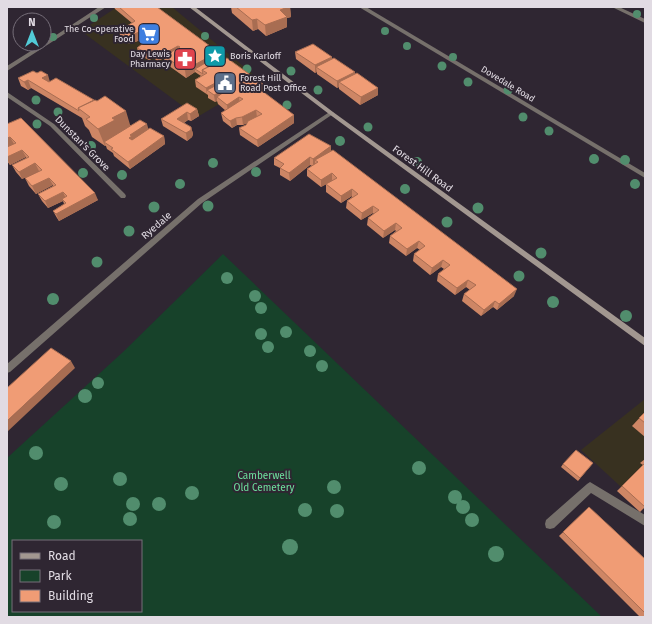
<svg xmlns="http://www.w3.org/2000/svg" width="652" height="624" font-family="'Fira Sans',sans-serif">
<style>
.commercial{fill:#383120}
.green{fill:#17422a;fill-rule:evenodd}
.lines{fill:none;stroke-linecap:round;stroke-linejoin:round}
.street{fill:#76706b;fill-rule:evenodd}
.secondary{fill:#a29790;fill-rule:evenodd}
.tree{fill:#518d6d}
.wall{fill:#ce8665}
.shaded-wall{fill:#a86d52}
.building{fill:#f09c75;stroke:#a86d52}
.labels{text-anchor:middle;stroke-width:4;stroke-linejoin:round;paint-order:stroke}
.far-poi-label{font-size:9px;fill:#e1dbe3;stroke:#2f2632;text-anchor:end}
.far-street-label{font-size:9px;fill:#e1dbe3;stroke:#2f2632}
.street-label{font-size:10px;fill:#e1dbe3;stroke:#2f2632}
.park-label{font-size:10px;fill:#6de19e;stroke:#2f2632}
</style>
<rect width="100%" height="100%" fill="#2f2632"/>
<g class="commercial">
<path d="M117,7H172L261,81L226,100L199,116L188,110L81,31Z"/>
<path d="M645,399V509L581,450Z"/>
</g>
<path class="green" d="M223,254L602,617H7V458L123,352ZM13,541H141V611H13Z"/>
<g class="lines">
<g class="street">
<path d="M99,7H106L7,71V66L42,44H44V43Z"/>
<path d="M359,7H366L645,173V178Z"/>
<path d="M612,7H619L645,19V23Z"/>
<path d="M7,92L54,124L125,194L126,196L125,198H121L50,126L7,97Z"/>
<path d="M331,111L334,113L333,114L202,203L10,372L7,373V364L198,199Z"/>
<path d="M590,482L645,515V526L591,493L554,528L550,529L546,528L545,524L546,520L587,484Z"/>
</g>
<path class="secondary" d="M189,7H195L333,112L645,338V346L329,114Z"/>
</g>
<g class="tree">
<circle cx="637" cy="14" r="4"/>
<circle cx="94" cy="18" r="4"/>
<circle cx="385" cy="31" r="4"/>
<circle cx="205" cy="36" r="4"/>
<circle cx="53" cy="37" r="4"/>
<circle cx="407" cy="46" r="4"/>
<circle cx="453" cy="57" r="4"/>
<circle cx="442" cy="66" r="4.5"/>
<circle cx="247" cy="69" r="4.5"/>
<circle cx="291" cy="71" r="4.5"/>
<circle cx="468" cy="82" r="4.5"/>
<circle cx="318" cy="90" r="4.5"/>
<circle cx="508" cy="90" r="4.5"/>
<circle cx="36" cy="100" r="4.5"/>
<circle cx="287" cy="105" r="4.5"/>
<circle cx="58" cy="112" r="4.5"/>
<circle cx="523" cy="117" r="4.5"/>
<circle cx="37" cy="124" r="4.5"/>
<circle cx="368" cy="127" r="4.5"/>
<circle cx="549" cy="131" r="4.5"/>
<circle cx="340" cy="141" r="5"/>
<circle cx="91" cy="146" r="5"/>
<circle cx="594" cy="159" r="5"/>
<circle cx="625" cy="160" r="5"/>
<circle cx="417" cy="162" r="5"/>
<circle cx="213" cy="163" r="5"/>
<circle cx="256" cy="172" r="5"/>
<circle cx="83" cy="173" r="5"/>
<circle cx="122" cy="175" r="5"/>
<circle cx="180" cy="184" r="5"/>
<circle cx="635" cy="184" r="5"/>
<circle cx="405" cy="189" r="5"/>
<circle cx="208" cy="206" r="5.5"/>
<circle cx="154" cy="207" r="5.5"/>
<circle cx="478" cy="208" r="5.5"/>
<circle cx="447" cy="222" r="5.5"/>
<circle cx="129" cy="231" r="5.5"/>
<circle cx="541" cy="253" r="5.5"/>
<circle cx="97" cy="262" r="5.5"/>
<circle cx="519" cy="276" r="5.5"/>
<circle cx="227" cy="278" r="6"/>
<circle cx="255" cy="296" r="6"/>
<circle cx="53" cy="299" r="6"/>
<circle cx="553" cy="302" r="6"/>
<circle cx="261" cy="308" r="6"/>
<circle cx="626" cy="316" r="6"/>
<circle cx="286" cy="332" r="6"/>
<circle cx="261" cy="334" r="6"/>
<circle cx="268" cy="347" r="6"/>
<circle cx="310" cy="351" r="6"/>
<circle cx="322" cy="366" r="6"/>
<circle cx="98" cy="383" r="6"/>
<circle cx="85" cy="396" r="7"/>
<circle cx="36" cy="453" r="7"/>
<circle cx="419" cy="468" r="7"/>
<circle cx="120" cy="479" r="7"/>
<circle cx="61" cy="484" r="7"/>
<circle cx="334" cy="487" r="7"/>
<circle cx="192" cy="493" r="7"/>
<circle cx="455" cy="497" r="7"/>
<circle cx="133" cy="504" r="7"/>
<circle cx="159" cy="504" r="7"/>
<circle cx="463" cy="507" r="7"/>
<circle cx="305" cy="510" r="7"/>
<circle cx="337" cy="511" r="7"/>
<circle cx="130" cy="519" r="7"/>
<circle cx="472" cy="520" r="7"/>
<circle cx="54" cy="522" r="7"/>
<circle cx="290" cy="547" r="8"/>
<circle cx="496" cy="554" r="8"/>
</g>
<g class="wall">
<path d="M114,7H157L218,52L219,55L224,59L263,84V91L262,92L294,115V123L258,147L240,135L239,128L246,125L247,123L243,125H237L232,128L223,121L221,113L226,111L218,104L217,101L215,102L208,98V95L196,87L195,80L201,76L195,72L186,78L165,63L164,58L158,61L153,58L149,60L139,55L137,48L149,39L145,41L143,39L130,44L121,39L119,31L132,23L115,9Z"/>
<path d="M231,7H290L291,17L287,18V27L266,36L258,29L253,31L232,13Z"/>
<path d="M295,52L332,57V59L355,74L378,88V95L360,105L339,89V87L337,88L317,74V72L315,73L296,59Z"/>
<path d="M18,78L50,81L130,125L148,129L164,136L165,144L130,169L114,156L113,153L107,149L106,146H105L92,137L89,130L85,126L82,118L31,88L28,90L21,86Z"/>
<path d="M197,109L199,116L191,121L188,120L184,123L191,127L193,134L192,137L187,141L163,126L161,119Z"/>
<path d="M7,124L98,200L59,221L57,218L53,211L64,204L63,201L48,208L42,201L38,194L53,186V185L36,194L29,186L25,178L40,171H39L22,179L16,172L12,165L26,158V157L10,165L7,161Z"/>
<path d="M331,151L514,296L497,310L493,307L481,316L462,301L464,294L470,290L466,287L455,295L437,281L438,274L444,269L441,267L430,275L413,261L414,254L420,250L417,248L406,256L389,243L390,236L396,231L395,230L383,238L367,225L368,218L374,214L373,213L361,220L346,208L347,201L352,197V196L341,203L326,192V184L332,181L321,187L307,176V169L312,166L310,165L290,181L280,175V168L274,165V158Z"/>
<path d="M645,412V437L632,426Z"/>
<path d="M645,459V507L640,512L617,491L643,465L640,463Z"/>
<path d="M593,463L578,481L561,467L563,464Z"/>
<path d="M589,507L645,559V617H640L559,536Z"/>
</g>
<g class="shaded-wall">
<path d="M288,7H290L291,17L287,18V27L266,36L265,25L280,10Z"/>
<path d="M257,19L258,29L253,31L252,20Z"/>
<path d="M141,31L143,39L130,44L128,37Z"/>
<path d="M149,31L151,38L145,41L144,34Z"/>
<path d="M178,46L179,53L167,58L165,53Z"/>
<path d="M151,50L153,58L149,60L147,53Z"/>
<path d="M162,51L164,58L158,61L157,53Z"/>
<path d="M218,52L219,59L195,69V72L186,78L185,70Z"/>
<path d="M332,57V64L316,67L317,72L315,73V65Z"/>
<path d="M355,72V80L339,82V87L337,88V81Z"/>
<path d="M48,75L50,82L45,85L42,78Z"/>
<path d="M28,80L31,88L28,90L24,82Z"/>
<path d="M219,81L220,88L207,90V95L206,88Z"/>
<path d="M263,84V91L257,95V87Z"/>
<path d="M378,88V95L360,105L361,97Z"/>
<path d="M222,91L223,98L217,97V101L215,102L214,95Z"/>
<path d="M239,97L240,105L228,112L227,105Z"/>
<path d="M197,109L199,116L191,121L190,114Z"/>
<path d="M256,110L257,117L243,125L242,117Z"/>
<path d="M126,111L131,128L104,142L106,146H105L98,129L112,118Z"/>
<path d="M187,112L188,120L179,126L177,119Z"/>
<path d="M294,115V123L258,147L257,140Z"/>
<path d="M236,118L237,125L232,128L230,121Z"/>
<path d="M147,124L149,131L133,141L129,138L130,135Z"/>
<path d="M191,127L193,134L192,137L187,141L186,133Z"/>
<path d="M164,136L165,144L130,169L128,162Z"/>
<path d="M10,137L14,144L7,147V138Z"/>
<path d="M331,146V153L315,160V165L313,166V159Z"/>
<path d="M22,150L26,157L10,165L7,159V157Z"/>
<path d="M310,157V165L290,181L289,173Z"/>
<path d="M35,163L39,171L22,179L19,172Z"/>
<path d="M332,173V181L321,187V180Z"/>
<path d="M49,178L53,185L36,194L32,186Z"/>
<path d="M352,189V196L341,203V196Z"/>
<path d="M63,192L66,199H62L63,201L48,208L45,201Z"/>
<path d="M95,193L98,200L59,221L56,214Z"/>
<path d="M373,206V213L361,220L362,213Z"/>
<path d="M396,223L395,230L383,238L384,231Z"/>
<path d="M419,241L417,248L406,256L407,249Z"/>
<path d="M443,260L441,267L430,275L432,268Z"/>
<path d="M468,280L466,287L455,295L457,288Z"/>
<path d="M517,289L514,296L497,310L499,304Z"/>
<path d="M495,301L493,307L481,316L484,310Z"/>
<path d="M71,361L75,368L7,432V421Z"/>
</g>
<g class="building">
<path d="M119,7H157L218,52L185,70L164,56L180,47L178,46L165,53L162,51L157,53L151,50L147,53L137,48L154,35L149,31L144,34L141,31L128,37L119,31L135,21Z"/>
<path d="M236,7H288L280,10L287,17L265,25L257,19L252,20Z"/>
<path d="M313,44L332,57L315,65L295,52Z"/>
<path d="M219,55L224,59L202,70L203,74L195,69Z"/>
<path d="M227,58L263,84L257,87L294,115L257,140L239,128L246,125L248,121L262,114L256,110L242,117L236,118L230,121L226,118L221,113L243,99L239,97L227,105L217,97L224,92L222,91L214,95L207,90L221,83L219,81L206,88L195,80L207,73L202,70Z"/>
<path d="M334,58L355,72L337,81L316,67Z"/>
<path d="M33,71L37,73L41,71L48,75L42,78L49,82L56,78L94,100L78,108L79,111L28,80L24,82L18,78Z"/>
<path d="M357,73L378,88L361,97L339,82Z"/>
<path d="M105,96L126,111L112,118L115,120L98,129L86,119L90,117L78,108L95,100L97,101Z"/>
<path d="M187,103L197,109L190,114L187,112L177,119L191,127V130L186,133L161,119Z"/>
<path d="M21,118L95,193L56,214L53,211L66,203L62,199L67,196L63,192L45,201L38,194L56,185L49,178L32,186L25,178L42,170L35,163L19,172L12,165L29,157L22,150L7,157V147L16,143L10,137L7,138V124Z"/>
<path d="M140,120L147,124L130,135L132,136L129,138L132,140L150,128L164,136L128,162L111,149L113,148L104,142Z"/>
<path d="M309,134L331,146L313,159L310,157L289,173L280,168L284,164L274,158Z"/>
<path d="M333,150L517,289L499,304L495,301L484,310L464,294L476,285L468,280L457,288L438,274L450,265L443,260L432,268L414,254L425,246L419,241L407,249L390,236L402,228L396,223L384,231L368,218L379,210L373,206L362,213L347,201L358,194L352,189L341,196L326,184L337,178L332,173L321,180L307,169L318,162L315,160Z"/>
<path d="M51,348L71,361L7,421V388Z"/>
<path d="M645,412V423L639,418Z"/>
<path d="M576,450L593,463L580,478L563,464Z"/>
<path d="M645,463V507L622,486Z"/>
<path d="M589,507L645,559V613L563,532Z"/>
</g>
<defs>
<g id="supermarket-square" transform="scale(1.15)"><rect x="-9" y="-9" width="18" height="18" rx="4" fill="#3f7fe0" stroke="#2f2632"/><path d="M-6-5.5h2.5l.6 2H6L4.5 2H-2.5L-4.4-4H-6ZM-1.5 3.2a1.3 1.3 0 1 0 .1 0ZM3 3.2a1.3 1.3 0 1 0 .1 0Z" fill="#fff"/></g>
<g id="sight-square" transform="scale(1.15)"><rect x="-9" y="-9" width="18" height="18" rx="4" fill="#0f9aa8" stroke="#2f2632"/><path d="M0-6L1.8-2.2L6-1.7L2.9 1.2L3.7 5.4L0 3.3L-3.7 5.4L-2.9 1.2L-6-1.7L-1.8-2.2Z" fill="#fff"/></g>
<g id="pharmacy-square" transform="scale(1.15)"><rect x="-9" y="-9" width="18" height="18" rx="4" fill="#e0444e" stroke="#2f2632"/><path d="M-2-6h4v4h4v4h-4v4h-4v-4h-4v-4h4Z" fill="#fff"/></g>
<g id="civic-square" transform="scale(1.15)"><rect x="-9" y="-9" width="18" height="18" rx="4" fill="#5c6f8a" stroke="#2f2632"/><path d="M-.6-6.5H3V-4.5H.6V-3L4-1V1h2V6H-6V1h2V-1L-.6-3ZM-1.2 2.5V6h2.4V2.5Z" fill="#fff"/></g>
</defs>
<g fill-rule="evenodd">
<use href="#supermarket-square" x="149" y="34"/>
<use href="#sight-square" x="215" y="56"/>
<use href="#pharmacy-square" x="185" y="59"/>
<use href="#civic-square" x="225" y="83"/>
</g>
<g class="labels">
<g class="far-poi-label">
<text x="134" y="32">The Co-operative<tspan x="134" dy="10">Food</tspan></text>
<text x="170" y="57">Day Lewis<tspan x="170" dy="10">Pharmacy</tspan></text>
<text x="230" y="59" text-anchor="start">Boris Karloff</text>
<text x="240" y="81" text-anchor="start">Forest Hill<tspan x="240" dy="10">Road Post Office</tspan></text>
</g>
<g class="far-street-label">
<text transform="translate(508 84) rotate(31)" y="3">Dovedale Road</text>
</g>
<g class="street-label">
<text transform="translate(83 143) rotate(45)" y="4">Dunstan's Grove</text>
<text transform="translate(423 168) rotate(36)" y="4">Forest Hill Road</text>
<text transform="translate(156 225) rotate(-41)" y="4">Ryedale</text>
</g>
<g class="park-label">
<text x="264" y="479">Camberwell<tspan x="264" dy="12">Old Cemetery</tspan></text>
</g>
</g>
<rect width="652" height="624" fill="none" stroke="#e1dbe3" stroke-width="16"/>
<rect x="12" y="540" width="130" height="72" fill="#2f2632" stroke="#766e79"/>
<rect x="20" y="553" width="20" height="6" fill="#a29790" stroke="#766e79"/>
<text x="48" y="560" font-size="12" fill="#e1dbe3">Road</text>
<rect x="20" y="570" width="20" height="12" fill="#17422a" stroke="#766e79"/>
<text x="48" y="580" font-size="12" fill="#e1dbe3">Park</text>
<rect x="20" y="590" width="20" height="12" fill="#f09c75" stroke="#766e79"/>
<text x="48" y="600" font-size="12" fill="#e1dbe3">Building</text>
<g transform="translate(32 32)"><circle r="19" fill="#2f2632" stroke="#766e79"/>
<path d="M0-3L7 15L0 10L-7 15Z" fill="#52cbd7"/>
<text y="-6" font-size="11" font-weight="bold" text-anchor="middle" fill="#e1dbe3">N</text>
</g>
</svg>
